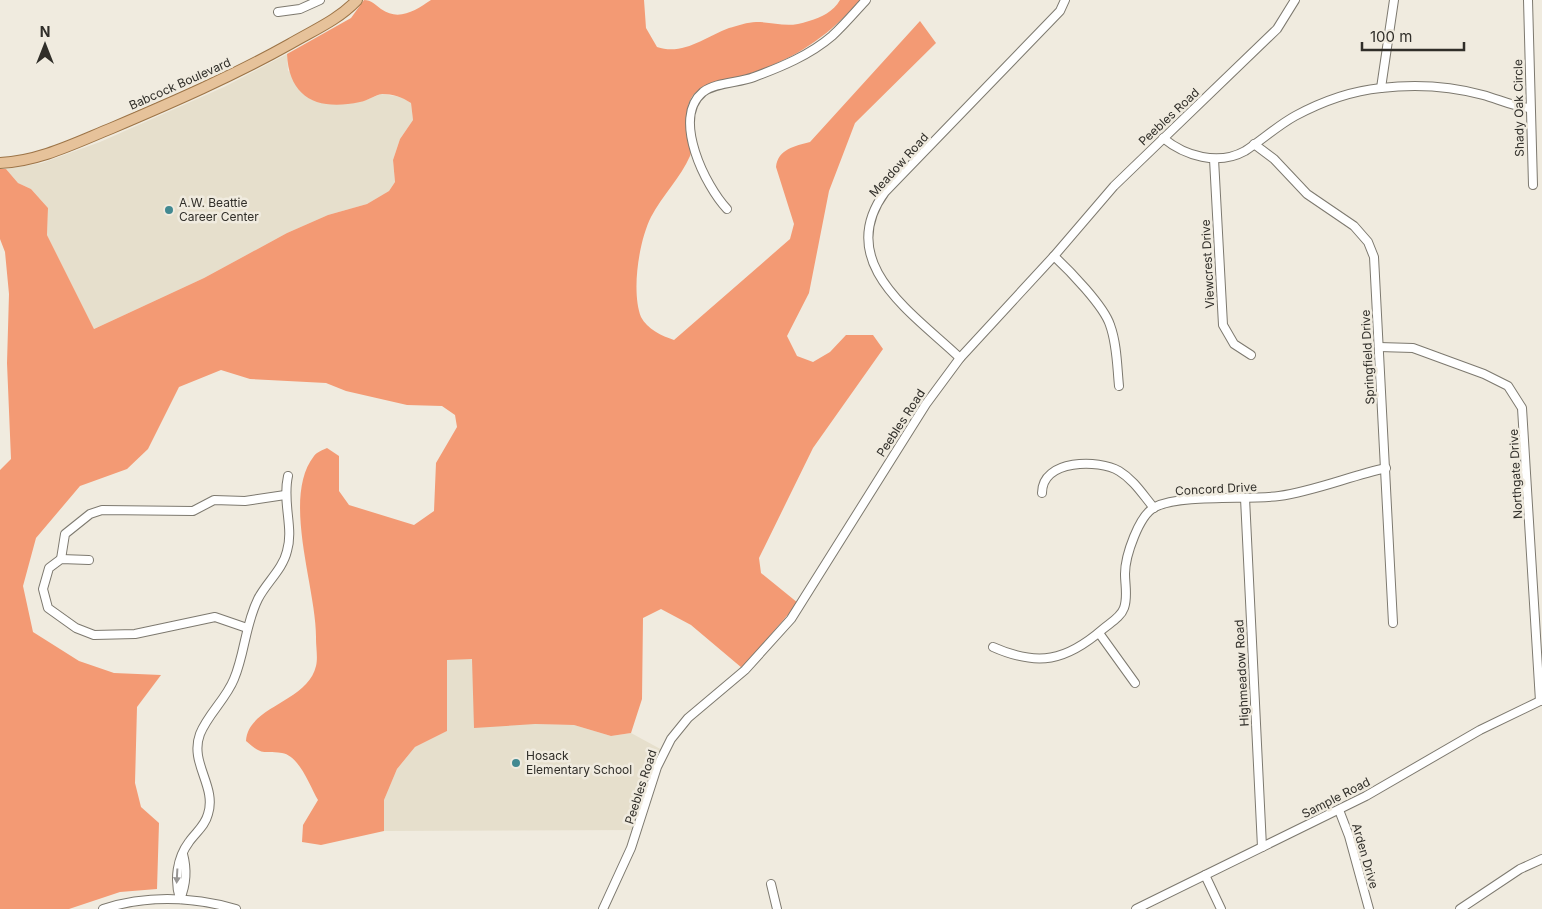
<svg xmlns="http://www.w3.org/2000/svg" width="1542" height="909" font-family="Inter,sans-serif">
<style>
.built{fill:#e6dfcc}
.forest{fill:#f39a74}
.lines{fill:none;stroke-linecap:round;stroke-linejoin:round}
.minor-casing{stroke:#7d796f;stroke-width:10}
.major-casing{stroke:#9c7447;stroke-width:12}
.minor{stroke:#fff;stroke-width:8}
.major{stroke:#e6c29a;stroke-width:10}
.oneway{fill:#989694}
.poi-dot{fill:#428991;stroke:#f0ebdf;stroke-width:2}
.labels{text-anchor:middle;stroke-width:5;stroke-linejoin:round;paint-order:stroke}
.street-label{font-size:12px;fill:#302e29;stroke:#f0ebdf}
.poi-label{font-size:12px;fill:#302e29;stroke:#f0ebdf;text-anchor:start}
</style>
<rect width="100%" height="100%" fill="#f0ebdf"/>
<g class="built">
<path d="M287,54L288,71L361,102L381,94L402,97L411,103L413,120L400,139L393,160L395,182L389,191L367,204L328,215L287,233L204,278L94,329L47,235L48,208L31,189L18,183L6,169L42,163L100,142L224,87Z"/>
<path d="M472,658L535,724L574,725L611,736L631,733L664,751L639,830L384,831V800L397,769L415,747L447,731V660Z"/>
</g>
<path class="forest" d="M364,0C371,0 376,5 381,9C399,22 416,10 431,0H644L646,28L657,47C683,56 705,37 729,28C737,26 748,22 756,22C776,22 787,29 809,21C822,17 833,12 840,0H860C828,36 801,55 755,72C737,79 710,80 695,93C678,110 696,141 690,156C681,177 662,196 651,217C639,241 631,291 641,317C647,329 662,336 674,340L790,239L794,224L776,167C778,149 795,146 810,142L920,21L936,43L855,123L829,191L809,293L787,336L797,356L813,362L830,352L846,335H873L883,349L813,448L759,558L761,573L798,603L742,668L691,625L661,609L643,618L642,699L631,733L611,736L574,725L535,724L474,728L472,659L447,660V731L415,747L397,769L384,800V831L321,845L302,842L303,825L318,800C310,787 300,756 282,753C262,750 264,757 246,741C248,706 308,702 316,666C318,658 316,647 316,639C317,589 281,498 314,456C317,452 323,450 327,448L339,456V491L349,505L414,525L434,511L436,463L457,427L455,415L442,406L407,405L346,391L326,383L250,379L221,370L179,387L148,449L127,469L80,486L36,538L23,586L33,632L79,661L114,673L161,675L137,707L135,783L141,807L159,823L157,889L120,892L69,909H0V470L11,459L7,363L9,294L5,252L0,239V169H6L18,183L31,189L48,208L47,235L94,329L204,278L287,233L328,215L367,204L389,191L395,182L393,160L400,139L413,120L411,103C402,97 393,94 382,94C375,95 367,101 360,102C319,111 289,99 287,54L351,18Z"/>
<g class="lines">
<g class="minor-casing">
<g id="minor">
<path d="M1528,0L1533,185"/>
<path d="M278,12L300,9L320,0"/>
<path d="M1381,88L1394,0"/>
<path d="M1163,138C1185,156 1218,166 1245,151C1262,140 1277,126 1295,116C1321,102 1351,91 1381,88C1415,84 1450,86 1483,95C1498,99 1514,107 1530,108"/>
<path d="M1254,144L1274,159L1307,194L1354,226L1368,242L1374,257L1393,623"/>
<path d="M1214,159L1223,325L1234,344L1251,355"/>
<path d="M727,209C706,187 671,118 703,92C716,82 739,83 754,77C781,67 810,55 832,36C844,25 855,12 866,0"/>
<path d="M1054,256C1069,270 1104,306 1110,325C1117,344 1117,366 1119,386"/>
<path d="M1379,347L1413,348L1484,374L1508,386L1522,408L1540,701"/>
<path d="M960,358C914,314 833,263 885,192L1060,11L1065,0"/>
<path d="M1042,493C1042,459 1099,459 1119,471C1134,480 1143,495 1154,508"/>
<path d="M1245,498L1262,847"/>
<path d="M61,559L65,534L90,514L102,510L193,511L214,500L245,501L285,495"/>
<path d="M89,560L61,559L49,568L43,589L48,608L76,628L94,635L135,634L215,617L247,628"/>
<path d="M1099,633L1135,683"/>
<path d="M993,647C1038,667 1066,661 1103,629C1110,623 1121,617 1124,608C1128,597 1125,585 1125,574C1125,556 1139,515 1155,507C1182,494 1247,500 1279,496C1315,491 1350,476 1386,468"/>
<path d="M1339,810L1349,836L1369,909"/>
<path d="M1205,875L1221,909"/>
<path d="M771,884L777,909"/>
<path d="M180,899C174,880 177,858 189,842C196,832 205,826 208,814C217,786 189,763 200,734C208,714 226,699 234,679C245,653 245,625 258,599C266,583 283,569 287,551C294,528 282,503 288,476"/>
<path d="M180,899C186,885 187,869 183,854"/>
<path d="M103,909C147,895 193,897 236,909"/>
<path d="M603,909L631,848L657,767L671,739L688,718L745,670L791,619L926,404L960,358L1054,256L1114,186L1277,29L1295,0"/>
<path d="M1136,909L1366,796L1480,730L1542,700"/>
<path d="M1460,909L1520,869L1542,859"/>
</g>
</g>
<g class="major-casing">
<path id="major" d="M0,163C40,161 75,143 112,128C173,102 233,76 290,44C314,30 338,20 357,0"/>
</g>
<use href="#minor" class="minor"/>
<use href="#major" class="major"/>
</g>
<defs><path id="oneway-solid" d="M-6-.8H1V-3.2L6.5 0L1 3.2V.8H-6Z" transform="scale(1.25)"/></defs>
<use class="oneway" href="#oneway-solid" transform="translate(177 876) rotate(93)"/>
<g class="poi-dot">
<circle cx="169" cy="210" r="5"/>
<circle cx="516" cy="763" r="5"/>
</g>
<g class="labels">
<g class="street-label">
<text transform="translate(180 84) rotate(-24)" y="4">Babcock Boulevard</text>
<text transform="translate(1519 108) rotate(-91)" y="4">Shady Oak Circle</text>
<text transform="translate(1169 117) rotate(-43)" y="4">Peebles Road</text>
<text transform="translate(899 165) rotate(-48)" y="4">Meadow Road</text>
<text transform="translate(1208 264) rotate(-93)" y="4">Viewcrest Drive</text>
<text transform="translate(1368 357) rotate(-93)" y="4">Springfield Drive</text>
<text transform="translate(901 423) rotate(-57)" y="4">Peebles Road</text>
<text transform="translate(1516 474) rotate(-93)" y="4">Northgate Drive</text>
<text transform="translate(1216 489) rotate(-3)" y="4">Concord Drive</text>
<text transform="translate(1242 673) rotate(-93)" y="4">Highmeadow Road</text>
<text transform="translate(641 787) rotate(-72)" y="4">Peebles Road</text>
<text transform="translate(1336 798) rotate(-27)" y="4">Sample Road</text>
<text transform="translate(1365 856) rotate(74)" y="4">Arden Drive</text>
</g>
<g class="poi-label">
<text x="179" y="207">A.W. Beattie<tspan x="179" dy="14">Career Center</tspan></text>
<text x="526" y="760">Hosack<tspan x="526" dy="14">Elementary School</tspan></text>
</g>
</g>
<g transform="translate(45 45)" stroke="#f0ebdf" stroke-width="4" paint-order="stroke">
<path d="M0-4L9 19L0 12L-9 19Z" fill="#302e29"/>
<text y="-8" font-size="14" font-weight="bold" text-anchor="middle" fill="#302e29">N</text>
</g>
<path d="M1362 42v8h102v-8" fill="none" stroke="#302e29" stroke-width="2.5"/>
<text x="1370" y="42" font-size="15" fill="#302e29" stroke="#f0ebdf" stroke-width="4" paint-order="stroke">100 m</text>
</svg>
